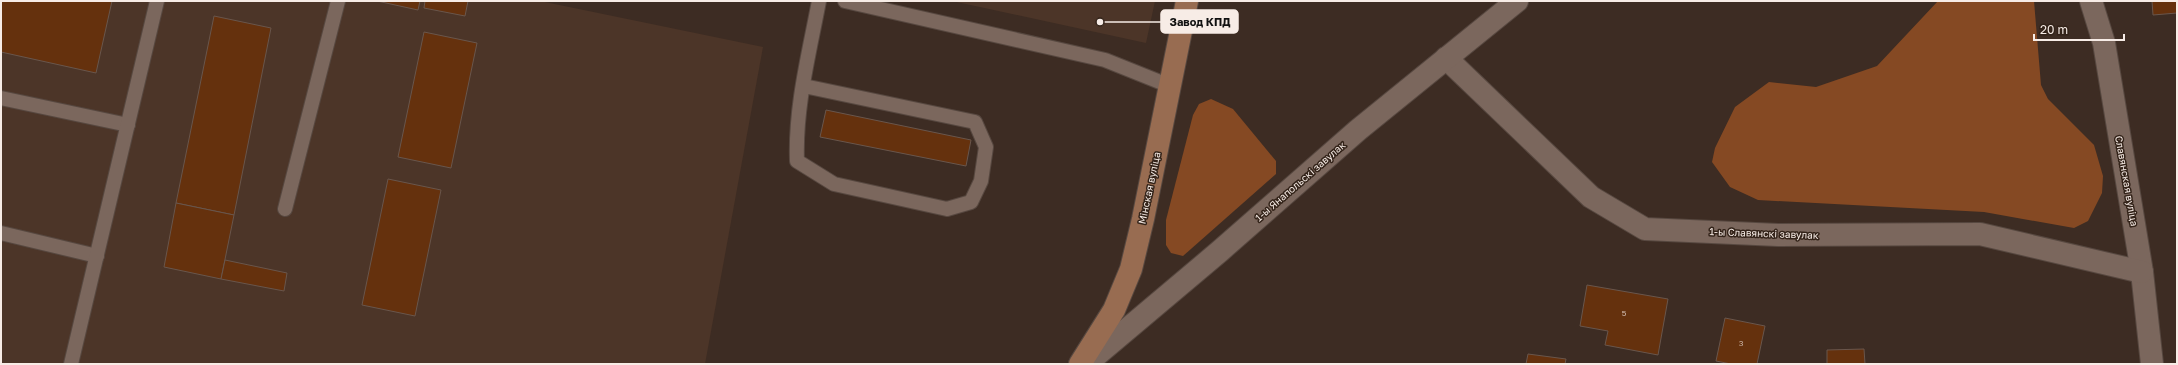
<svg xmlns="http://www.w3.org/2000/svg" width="2178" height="365" font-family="'Golos Text',sans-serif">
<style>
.built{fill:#4c3528}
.green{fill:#854923}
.building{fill:#65310d;stroke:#69564c}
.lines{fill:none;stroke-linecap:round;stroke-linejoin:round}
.lane-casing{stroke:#574840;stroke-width:16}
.street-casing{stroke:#574840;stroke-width:24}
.secondary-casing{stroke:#574840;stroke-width:24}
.lane{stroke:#7b675d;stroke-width:14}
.street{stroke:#7b675d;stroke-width:22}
.secondary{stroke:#986c51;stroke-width:22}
.labels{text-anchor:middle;stroke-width:3;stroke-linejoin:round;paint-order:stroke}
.number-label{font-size:8px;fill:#d2bdb0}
.street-label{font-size:10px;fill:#f7ece6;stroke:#332319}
.leader{fill:none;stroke:#f7ece6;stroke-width:1.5}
.callout-dot{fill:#f7ece6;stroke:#332319;stroke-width:1.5}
.callout{fill:#f7ece6;stroke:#f7ece6;stroke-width:1.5}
.callout-label{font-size:11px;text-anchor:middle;font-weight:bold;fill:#111}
</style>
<rect width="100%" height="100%" fill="#3d2c23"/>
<g class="built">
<path d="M1,1H540L763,47L705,364H1Z"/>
<path d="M952,1H1155L1146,43Z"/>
</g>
<g class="green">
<path d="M1938,1H2034L2041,85L2048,99L2094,145L2103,176L2102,193L2088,221L2074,228L1984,212L1758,200L1730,187L1712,162L1715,148L1735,107L1769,82L1816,87L1877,66Z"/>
<path d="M1211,99L1233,109L1276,161V174L1183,256L1171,253L1166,245V220L1193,115L1199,104Z"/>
</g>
<g class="building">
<path d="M1,1H112L96,73L1,52Z"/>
<path d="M377,1H420L418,10Z"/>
<path d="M425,1H468L465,16L424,8Z"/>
<path d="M2152,1H2177V13L2153,15Z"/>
<path d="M214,16L271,28L234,215L176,203Z"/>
<path d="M424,32L477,43L451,168L398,157Z"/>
<path d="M826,110L971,140L966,166L820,137Z"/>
<path d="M388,179L441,190L415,316L362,305Z"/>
<path d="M176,203L234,215L221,279L164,267Z"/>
<path d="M225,260L287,273L284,291L221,279Z"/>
<path d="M1587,285L1668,299L1658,355L1605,345L1608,331L1580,326Z"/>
<path d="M1725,318L1765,326L1757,364H1731L1716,361Z"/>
<path d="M1864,349L1865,364H1827V350Z"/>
<path d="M1528,354L1566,359L1565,364H1526Z"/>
</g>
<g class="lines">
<g class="lane-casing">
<g id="lane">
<path d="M845,1L1105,60L1170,86"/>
<path d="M804,86L975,122L986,147L981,181L971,202L947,209L834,184L797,161C795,107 809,54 819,1"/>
<path d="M1,98L128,125"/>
<path d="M285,209L338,1"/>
<path d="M1,233L97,256"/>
<path d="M71,364L157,1"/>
</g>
</g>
<g class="street-casing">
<g id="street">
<path d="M2091,1L2104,43L2142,272L2152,364"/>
<path d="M1446,58L1591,197L1645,229L1778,235L1980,234L2142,272"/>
<path d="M1086,364L1220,251L1358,130L1517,1"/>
</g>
</g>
<g class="secondary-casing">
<path id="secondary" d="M1080,364L1114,310L1131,269L1143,219L1187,1"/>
</g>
<use href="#lane" class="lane"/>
<use href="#street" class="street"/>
<use href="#secondary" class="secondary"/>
</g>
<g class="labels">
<g class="number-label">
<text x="1624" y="316">5</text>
<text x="1741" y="346">3</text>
</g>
<g class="street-label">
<text transform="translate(1300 181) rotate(-41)" y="4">1-ы Янапольскі завулак</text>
<text transform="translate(2127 181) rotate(80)" y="4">Славянская вуліца</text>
<text transform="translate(1149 188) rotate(-78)" y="4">Мінская вуліца</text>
<text transform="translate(1764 233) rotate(2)" y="4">1-ы Славянскі завулак</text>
</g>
</g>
<path class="leader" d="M1100 22L1161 22"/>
<circle class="callout-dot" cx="1100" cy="22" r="4"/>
<rect class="callout" x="1161" y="10" width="77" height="23" rx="4"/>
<g class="callout-label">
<text x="1200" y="26">Завод КПД</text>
</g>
<rect width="2178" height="365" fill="none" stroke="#f7ece6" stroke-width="4"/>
<path d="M2034 34v6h90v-6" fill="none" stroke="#f7ece6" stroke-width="2"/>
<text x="2040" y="34" font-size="12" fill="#f7ece6" stroke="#332319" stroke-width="3" paint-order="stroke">20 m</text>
</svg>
